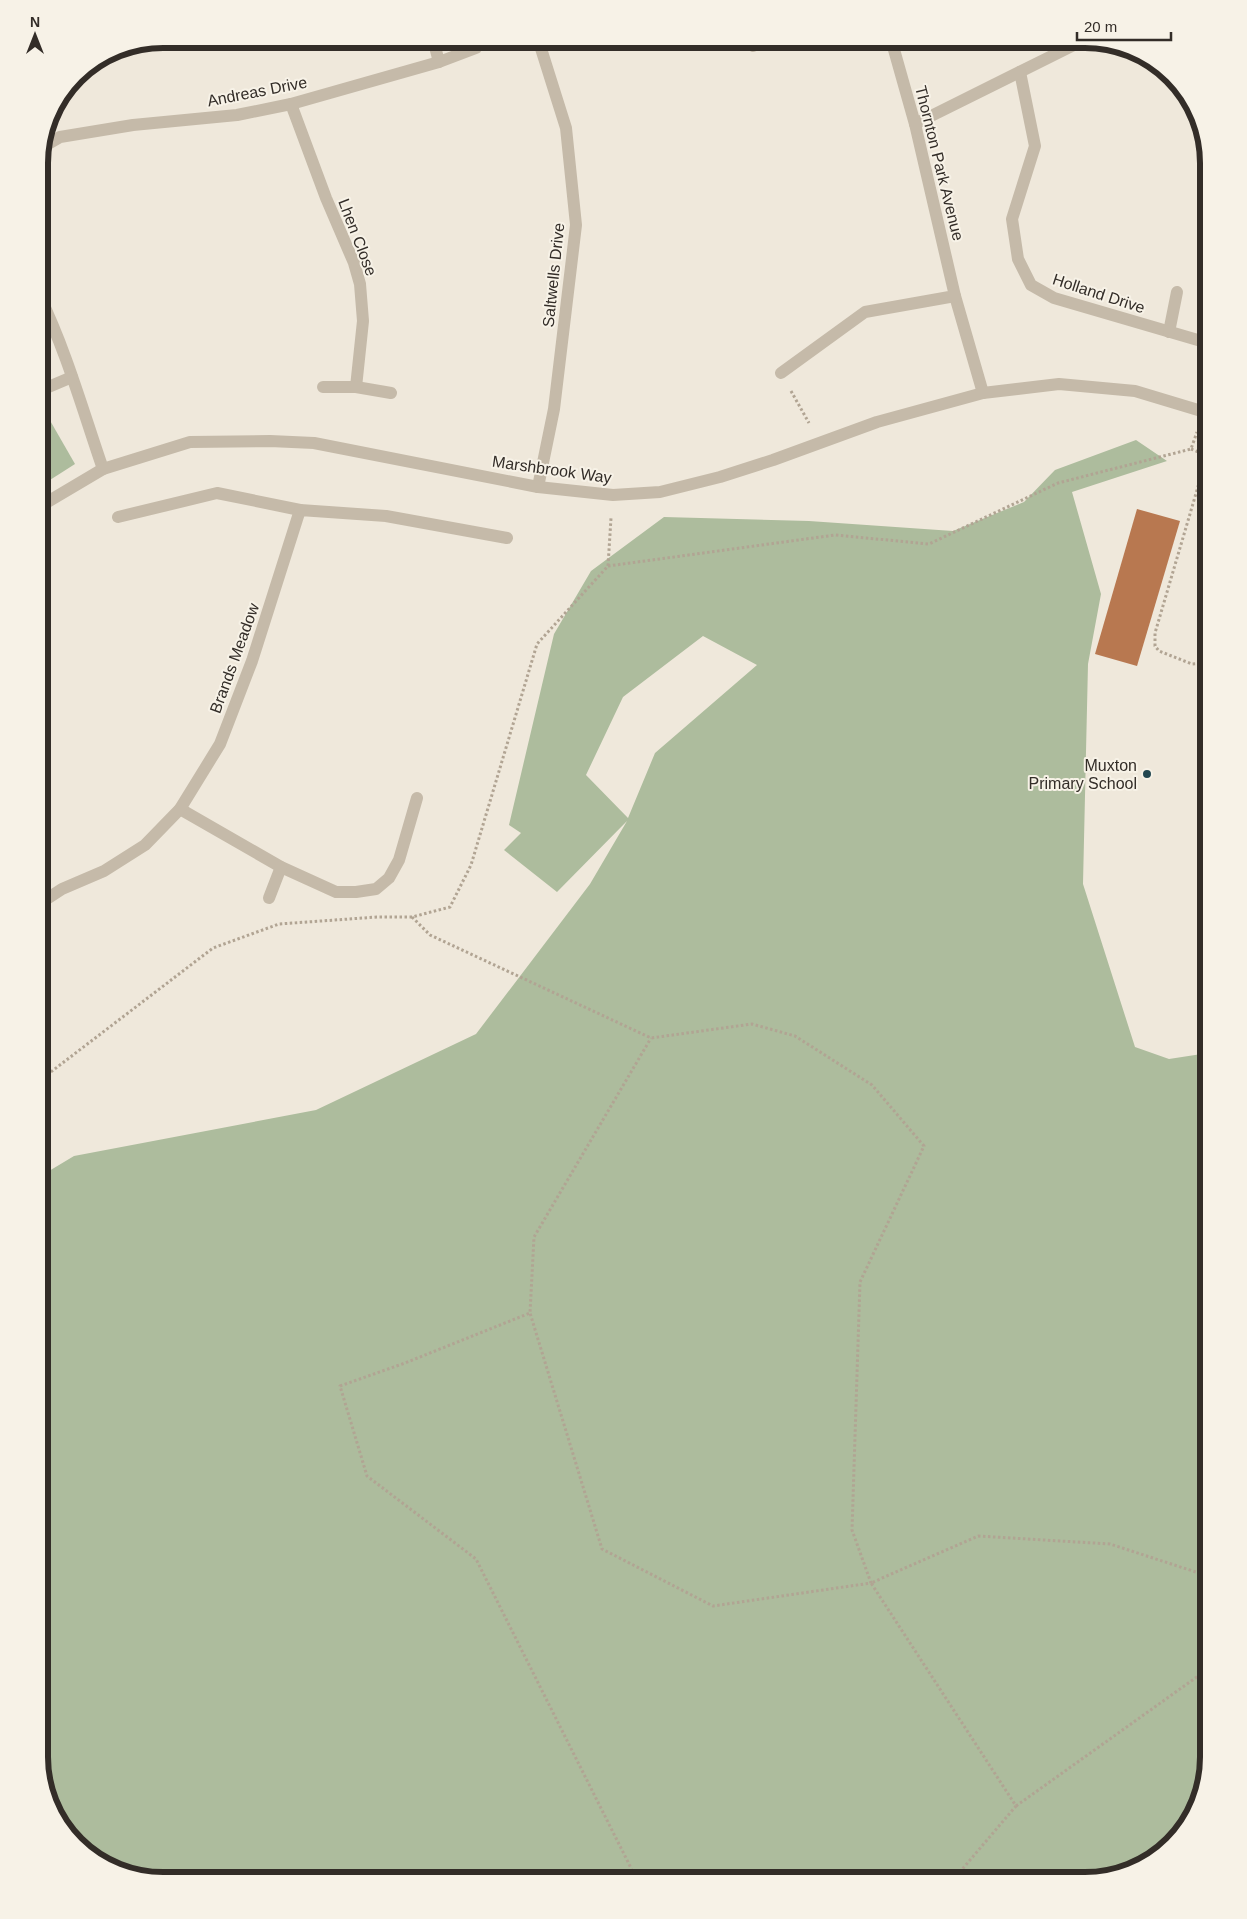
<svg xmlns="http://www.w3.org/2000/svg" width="1247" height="1919" font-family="Helvetica,sans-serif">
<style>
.green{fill:#adbc9d;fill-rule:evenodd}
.building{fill:#b87850}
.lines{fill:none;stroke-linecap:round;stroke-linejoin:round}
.path{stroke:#b1a493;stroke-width:3;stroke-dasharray:2.5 2.5;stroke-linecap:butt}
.minor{stroke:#c5baa9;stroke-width:12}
.poi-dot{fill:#224750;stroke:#f7f2e7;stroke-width:2}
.labels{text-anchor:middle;stroke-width:4;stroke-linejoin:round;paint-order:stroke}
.street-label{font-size:16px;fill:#332d28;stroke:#f7f2e7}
.poi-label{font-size:16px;fill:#332d28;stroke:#f7f2e7;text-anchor:end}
.rim{fill:none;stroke:#332d28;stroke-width:6}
</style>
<rect width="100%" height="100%" fill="#efe8db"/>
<g class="green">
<path d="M48,417L75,464L39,487V423Z"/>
<path d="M1136,440L1167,461L1072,492L1101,594L1088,664L1083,884L1135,1047L1169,1059L1208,1053V1757L1191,1819L1146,1864L1084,1880H155L94,1860L55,1818L39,1756V1177L74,1156L316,1110L476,1034L590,884L627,821L557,892L504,850L521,833L509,825L554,634L591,571L664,517L809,521L953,531L1024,502L1055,470ZM703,636L757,665L655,753L628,818L586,775L623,697Z"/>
</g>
<path class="building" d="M1137,509L1180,521L1137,666L1095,654Z"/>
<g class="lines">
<g class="path">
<path d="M497,48L518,47"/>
<path d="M791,391L809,423"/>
<path d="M1191,449L1208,456"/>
<path d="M1207,456L1155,633V646L1159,651L1192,664L1208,663"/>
<path d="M608,566L835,535L929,544L1058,483L1191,449L1197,432"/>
<path d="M412,917L430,935L651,1038L752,1024L795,1036L872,1085L924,1146L860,1282L852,1530L871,1583L713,1606L602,1549L530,1313"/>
<path d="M39,1081L213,948L279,924L377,917H412L450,907L471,865L537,644L608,566L611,518"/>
<path d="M1016,1806L1208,1669"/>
<path d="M637,1880L476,1559L367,1476L340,1386L405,1363L530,1313L534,1237L651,1038"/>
<path d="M953,1880L1016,1806L871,1583L978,1536L1110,1544L1208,1576"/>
</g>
<g class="minor">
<path d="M433,39L439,62"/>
<path d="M538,39L566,128L576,225L554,409L538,487"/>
<path d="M753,46L766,39"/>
<path d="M1020,72L1035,146L1012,219L1018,259L1031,285L1054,298L1208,343"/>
<path d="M291,104L326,198L354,263L360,284L363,321L356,387H323"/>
<path d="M915,124L1086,39"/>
<path d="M41,148L60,137L133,125L237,115L291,104L439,62L476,48"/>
<path d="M39,295C66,350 83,411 103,469"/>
<path d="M955,296L983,393"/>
<path d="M1169,332L1177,292"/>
<path d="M781,373L865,312L955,296L915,124L891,39"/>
<path d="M356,387L391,393"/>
<path d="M39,391L72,377"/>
<path d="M39,507L103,469L190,442L270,441L314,443L538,487L613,495L660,492L720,477L773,460L877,422L983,393L1059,384L1135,391L1208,413"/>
<path d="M118,517L217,493L300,510"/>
<path d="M180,809L281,867L336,892H356L376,889L389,878L399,860L417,798"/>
<path d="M269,898L281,867"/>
<path d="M39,904L62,889L104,871L145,845L180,809L220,744L252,661L300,510L386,516L507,538"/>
</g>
</g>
<circle class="poi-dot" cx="1147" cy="774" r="5"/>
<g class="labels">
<g class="street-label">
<text transform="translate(257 91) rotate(-11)" y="6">Andreas Drive</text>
<text transform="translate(940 163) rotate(76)" y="6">Thornton Park Avenue</text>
<text transform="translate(358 237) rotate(69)" y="6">Lhen Close</text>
<text transform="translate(553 275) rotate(-84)" y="6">Saltwells Drive</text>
<text transform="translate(1099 293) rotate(18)" y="6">Holland Drive</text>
<text transform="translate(552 469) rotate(8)" y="6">Marshbrook Way</text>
<text transform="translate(234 658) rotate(-70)" y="6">Brands Meadow</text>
</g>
<g class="poi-label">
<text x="1137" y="771">Muxton<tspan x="1137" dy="18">Primary School</tspan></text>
</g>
</g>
<path d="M0 0H1247V1919H0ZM163 48H1085A115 115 0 0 1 1200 163V1757A115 115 0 0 1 1085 1872H163A115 115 0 0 1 48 1757V163A115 115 0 0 1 163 48Z" fill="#f7f2e7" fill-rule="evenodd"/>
<path class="rim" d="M163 48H1085A115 115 0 0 1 1200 163V1757A115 115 0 0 1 1085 1872H163A115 115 0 0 1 48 1757V163A115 115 0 0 1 163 48Z"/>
<g transform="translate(35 35)" stroke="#f7f2e7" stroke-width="4" paint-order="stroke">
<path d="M0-4L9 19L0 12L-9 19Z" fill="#332d28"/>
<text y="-8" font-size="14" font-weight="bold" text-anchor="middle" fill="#332d28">N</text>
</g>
<path d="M1077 32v8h94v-8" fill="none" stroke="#332d28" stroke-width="2.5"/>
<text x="1084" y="32" font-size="15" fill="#332d28" stroke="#f7f2e7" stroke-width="4" paint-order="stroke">20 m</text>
</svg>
